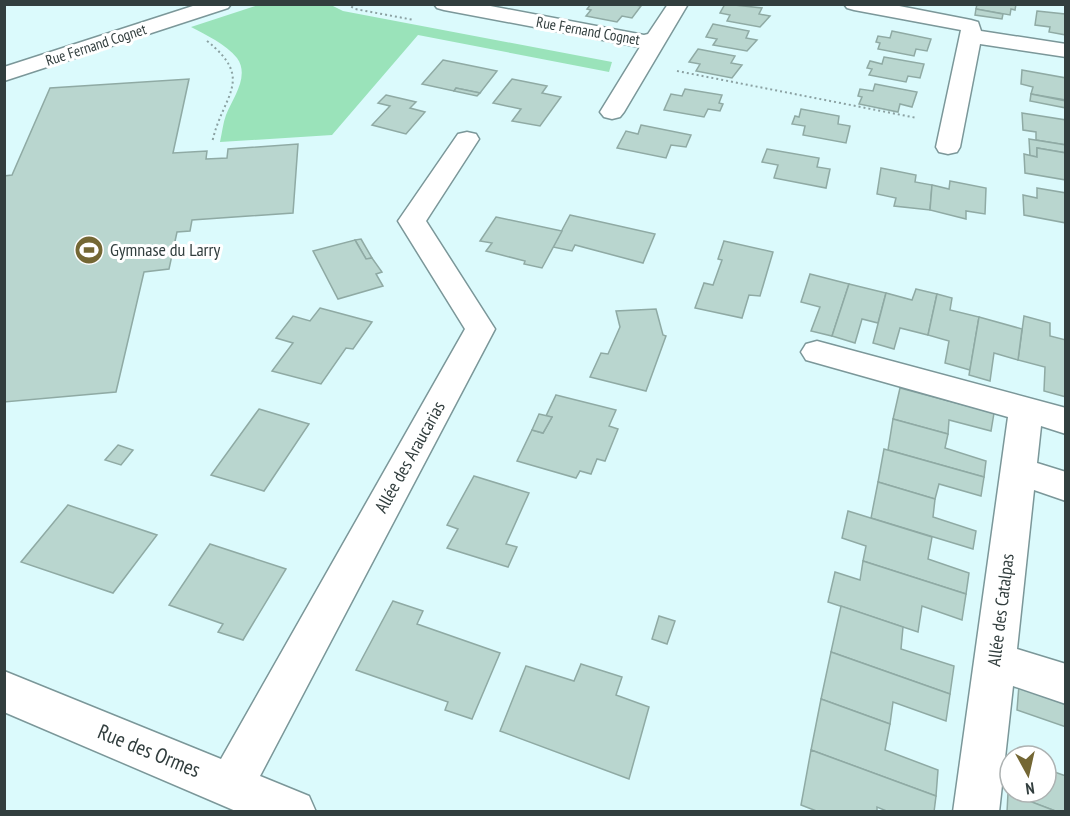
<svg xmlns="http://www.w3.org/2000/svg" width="1070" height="816" font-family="'PT Sans Narrow',sans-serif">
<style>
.green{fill:#9ae3ba}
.building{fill:#b9d6cf;stroke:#8faaa4;stroke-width:1.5}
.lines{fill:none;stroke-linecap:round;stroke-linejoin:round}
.minor-casing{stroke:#7b9799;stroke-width:3}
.path{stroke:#8ba1a2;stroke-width:2;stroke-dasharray:2 3;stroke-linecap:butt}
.minor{fill:#fff;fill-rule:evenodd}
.labels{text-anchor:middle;stroke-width:6;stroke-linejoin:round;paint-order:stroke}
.far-street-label{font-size:15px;fill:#323e3e;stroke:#fff}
.poi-label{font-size:18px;fill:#323e3e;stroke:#fff;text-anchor:start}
.street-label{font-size:18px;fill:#323e3e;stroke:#fff}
.near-street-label{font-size:21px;fill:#323e3e;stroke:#fff}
</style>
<rect width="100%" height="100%" fill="#dbfafc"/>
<path class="green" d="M258,5H331L343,11L612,62L609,72L418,35L332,135L220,142C222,133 223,123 226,115C233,98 250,76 237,58C226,44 206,35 191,27Z"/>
<g class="building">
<path d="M591,4H631L641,6L632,18L622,16L617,22L586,16L591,10L587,9Z"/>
<path d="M725,4L762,8L759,14L770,16L760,27L727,21L730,15L720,13Z"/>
<path d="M977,4H1016L1015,10L1011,9L1010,15L976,9Z"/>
<path d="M976,9L1003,14L1002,19L975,15Z"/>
<path d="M1037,11L1065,14L1066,35L1049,32L1050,27L1035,25Z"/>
<path d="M713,24L749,31L746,38L757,40L747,51L713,45L717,39L706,37Z"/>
<path d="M892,31L931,39L927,51L916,49L914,56L878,49L880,43L876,42L878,36L890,38Z"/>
<path d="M698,49L735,56L731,63L742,65L732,78L696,71L700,64L689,62Z"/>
<path d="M884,57L924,64L920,78L908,76L906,82L869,75L872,69L867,68L870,61L882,64Z"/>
<path d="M443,60L497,71L480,93L456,88L454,91L422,84Z"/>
<path d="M1022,70L1066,78V100L1031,94L1033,87L1021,84Z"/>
<path d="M189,79L173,153L207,151L206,159L227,158L228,149L298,144L293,213L192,220L190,231L177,232L169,269L144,272L116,392L4,402V176L12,175L50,88Z"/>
<path d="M512,79L547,86L542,93L561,97L540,126L512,121L521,109L493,103Z"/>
<path d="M875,84L917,92L912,107L900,104L898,112L859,104L862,97L858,96L860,89L873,91Z"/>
<path d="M456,88L480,93L477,96L454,91Z"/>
<path d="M685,89L722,95L719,103L723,104L720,111L708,109L704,117L664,110L671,94L682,96Z"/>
<path d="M1031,94L1066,101V108L1030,101Z"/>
<path d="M386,95L416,102L410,108L425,112L406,134L372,125L390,106L378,103Z"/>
<path d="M801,109L839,116L838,124L850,126L846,143L803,135L805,126L792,124L795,116L799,117Z"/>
<path d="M1022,113L1066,120V145L1036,140V132L1023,130Z"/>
<path d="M641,125L691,135L686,147L671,145L666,158L617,148L626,131L638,134Z"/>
<path d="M1029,139L1066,145V153L1037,148V157L1030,156Z"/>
<path d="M1037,148L1066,153V180L1025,173L1024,154L1037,157Z"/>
<path d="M767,149L819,158L817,167L830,169L826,188L774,178L778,165L762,162Z"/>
<path d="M881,168L916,175L915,182L932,185L930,210L894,206L896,198L877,194Z"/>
<path d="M950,181L986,188L985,214L966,211V219L930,210L932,185L949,189Z"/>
<path d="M1037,188L1066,193V223L1024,215L1023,195L1037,198Z"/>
<path d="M570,215L655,234L643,263L575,245L572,251L553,247Z"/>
<path d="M496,217L562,231L542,268L524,264L525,261L486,251L492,243L480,241Z"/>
<path d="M361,239L372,258L366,259L355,240Z"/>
<path d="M355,240L366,259L372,258L382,272L376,274L383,286L338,299L313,251Z"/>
<path d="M724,241L773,252L760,296L749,295L742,318L695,308L704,283L713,285L722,260L718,259Z"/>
<path d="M810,274L849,284L832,336L811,331L820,307L801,302Z"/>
<path d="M849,284L886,293L878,323L862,319L855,343L832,336Z"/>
<path d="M916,289L937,294L928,335L900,328L894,349L873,343L886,293L912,300Z"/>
<path d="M937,294L952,298L950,310L979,317L970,370L945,363L949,341L928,335Z"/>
<path d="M320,308L372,322L353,349L346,348L321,384L272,371L293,343L276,338L293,316L310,321Z"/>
<path d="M656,309L663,335L666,336L646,391L590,377L601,353L608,354L620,327L616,311Z"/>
<path d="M1024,316L1050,323V336L1066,340V397L1044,391L1045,367L1018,360Z"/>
<path d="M979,317L1022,329L1018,360L994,353L990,381L969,375Z"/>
<path d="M900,388L994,413L991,431L949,420L948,434L893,419Z"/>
<path d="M556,395L616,410L609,426L618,429L605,461L597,459L591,474L580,471L576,478L517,461L532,430L543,433L552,417L546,416Z"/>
<path d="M259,409L309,424L264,491L211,475Z"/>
<path d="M539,414L552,417L543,433L532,430Z"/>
<path d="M893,419L948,434L945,448L986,461L984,477L888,450Z"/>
<path d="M118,445L133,450L121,465L105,460Z"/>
<path d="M884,449L984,477L981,496L939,484L935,499L878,482Z"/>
<path d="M474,476L529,493L506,544L517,547L508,567L447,548L458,529L447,525Z"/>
<path d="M878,482L935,499L933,517L976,531L973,549L871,518Z"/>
<path d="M68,505L157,535L113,593L21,562Z"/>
<path d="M848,511L932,537L928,559L969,573L966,594L863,561L866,546L842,538Z"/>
<path d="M210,544L286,569L243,640L218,632L223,624L169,605Z"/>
<path d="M863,561L966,594L962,620L922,606L918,632L828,602L835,572L860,580Z"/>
<path d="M393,601L423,611L417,624L500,653L472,719L445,710L448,702L356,670Z"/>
<path d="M841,606L903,627L901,649L954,666L950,694L831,652Z"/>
<path d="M659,616L675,621L667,644L652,639Z"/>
<path d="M831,652L950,694L946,721L893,702L890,724L821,699Z"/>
<path d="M581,664L622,677L616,695L649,707L629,779L500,731L526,666L574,681Z"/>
<path d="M1019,685L1066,700V727L1017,710Z"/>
<path d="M821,699L890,724L885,750L938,770L936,796L811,750Z"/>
<path d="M811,750L936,796L934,812H889L877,807V812H819L801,805Z"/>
<path d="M1046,769L1066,776V812H1058L1008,793L1010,772V792H1046Z"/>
<path d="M1008,793L1058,812H1007Z"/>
</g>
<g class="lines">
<g class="minor-casing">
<g id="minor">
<path d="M199,4H231L228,8L4,81V67Z"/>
<path d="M434,4H480L644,35L648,34L668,4H688L624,112L620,117L612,119L604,117L600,112L640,47L444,10L437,8Z"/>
<path d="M844,4H889L971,20L978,22L981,31L1066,44V57L980,44L960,147L957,152L948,154L939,152L936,147L961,30L854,10L847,8Z"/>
<path d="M467,132L476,134L479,139L426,221L495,329L260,776L309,796L316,812H238L4,712V671L221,759L465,329L398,221L458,134Z"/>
<path d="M817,341L1066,408V434L1041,426L1037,463L1066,472V501L1034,490L1017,649L1066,664V704L1013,686L999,812H953L1008,417L806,360L801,352L806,344Z"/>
</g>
</g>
<g class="path">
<path d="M347,4L355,9L414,20"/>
<path d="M207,41C256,80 222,95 212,143"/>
<path d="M677,71L917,118"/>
</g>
<use href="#minor" class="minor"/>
</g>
<defs>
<g id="stadium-disc" transform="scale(1.5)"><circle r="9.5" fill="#746734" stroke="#fff"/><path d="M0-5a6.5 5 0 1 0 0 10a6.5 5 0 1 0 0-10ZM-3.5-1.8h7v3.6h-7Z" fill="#fff"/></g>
</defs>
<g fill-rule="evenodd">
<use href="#stadium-disc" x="89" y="250"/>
</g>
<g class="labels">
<g class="far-street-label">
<text transform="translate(588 31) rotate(10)" y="5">Rue Fernand Cognet</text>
<text transform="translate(96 45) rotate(-18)" y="5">Rue Fernand Cognet</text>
</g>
<g class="poi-label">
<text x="110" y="256">Gymnase du Larry</text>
</g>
<g class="street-label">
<text transform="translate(410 457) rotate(-61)" y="6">Allée des Araucarias</text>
<text transform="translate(1001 610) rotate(-83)" y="6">Allée des Catalpas</text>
</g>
<g class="near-street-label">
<text transform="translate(149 751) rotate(22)" y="7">Rue des Ormes</text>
</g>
</g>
<rect width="1070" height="816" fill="none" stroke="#323e3e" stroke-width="12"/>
<g transform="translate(1028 774) rotate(172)"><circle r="28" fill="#ffffff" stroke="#adb2b2" stroke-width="1.5"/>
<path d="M0-4.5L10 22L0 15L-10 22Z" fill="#746734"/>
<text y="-9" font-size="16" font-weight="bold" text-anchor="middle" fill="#323e3e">N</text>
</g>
</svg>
